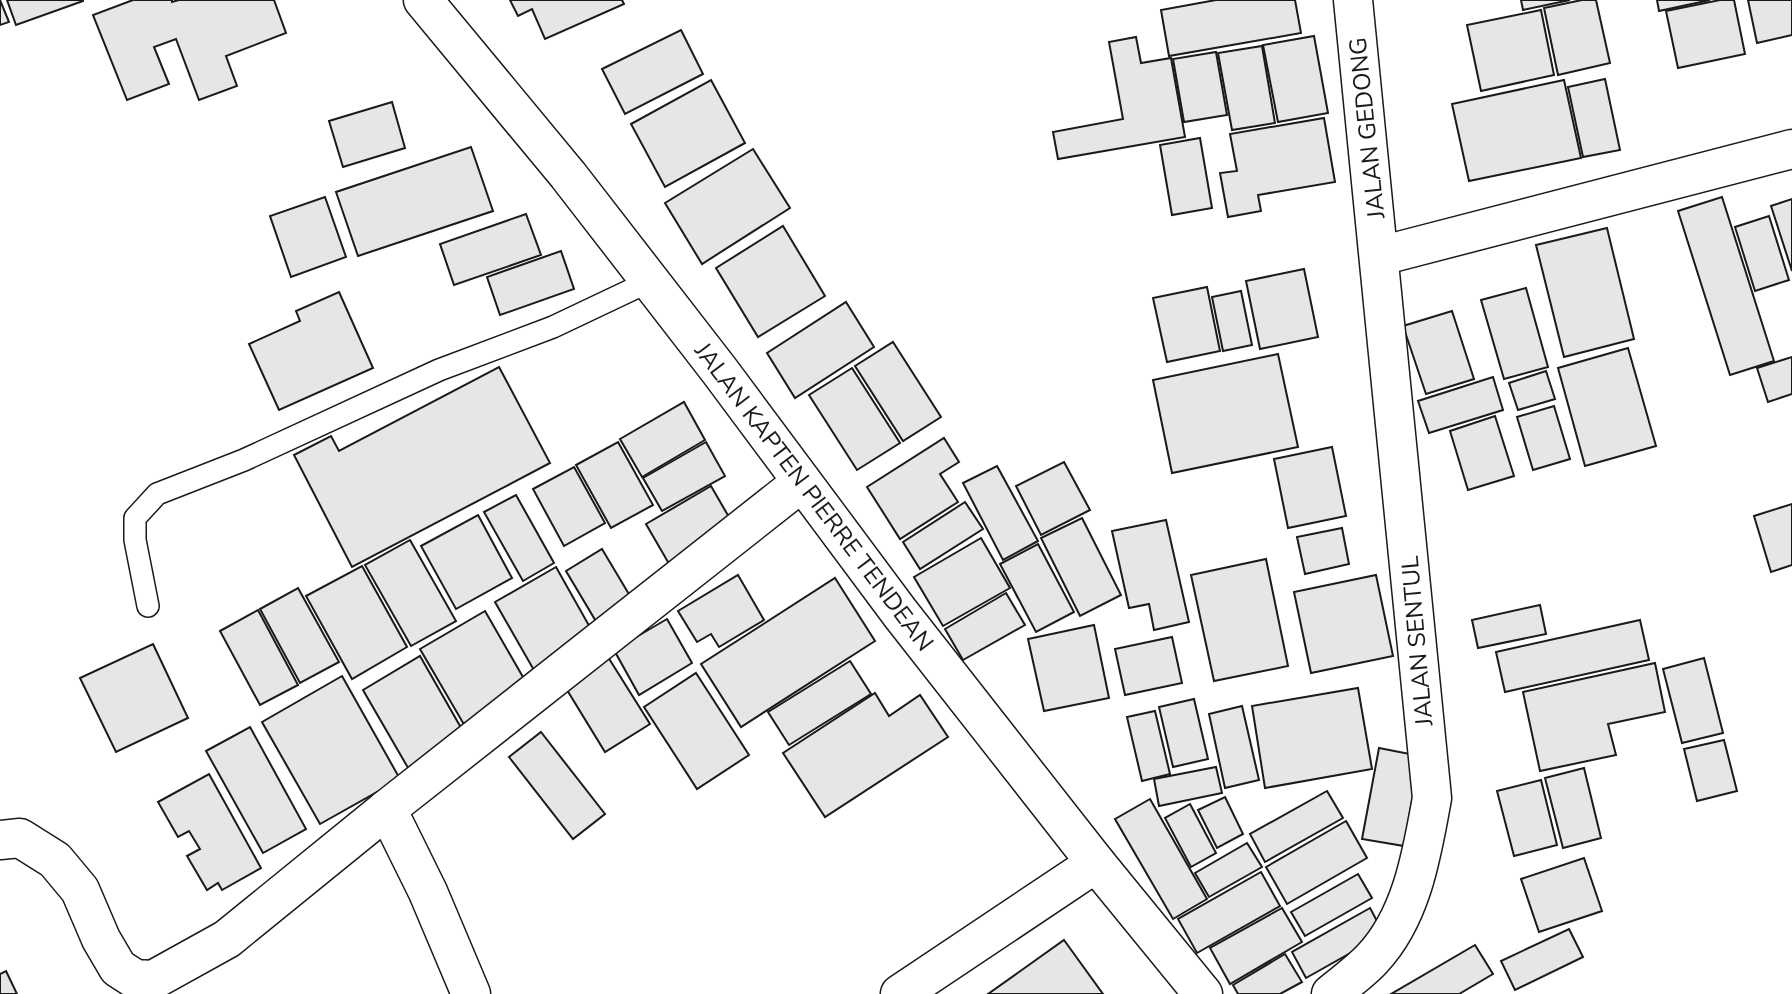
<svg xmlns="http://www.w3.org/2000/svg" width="1792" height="994" font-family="'Nunito Sans',sans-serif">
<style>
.building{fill:#e6e6e6;stroke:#1a1a1a;stroke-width:2}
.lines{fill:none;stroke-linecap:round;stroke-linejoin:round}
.service-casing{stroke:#1a1a1a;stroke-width:24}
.minor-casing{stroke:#1a1a1a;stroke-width:41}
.secondary-casing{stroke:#1a1a1a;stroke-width:41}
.service{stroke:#fff;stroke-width:21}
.minor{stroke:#fff;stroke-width:38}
.secondary{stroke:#fff;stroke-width:38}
.labels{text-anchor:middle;stroke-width:5;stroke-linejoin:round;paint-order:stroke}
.street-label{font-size:24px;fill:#1a1a1a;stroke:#fff}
</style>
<rect width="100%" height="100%" fill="#fff"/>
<g class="building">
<path d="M0,0L9,22L0,25Z"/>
<path d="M7,0H83V1L16,25Z"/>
<path d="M133,0H172V2L179,0H274L286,33L226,56L237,86L199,100L176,39L154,47L169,84L127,100L93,15Z"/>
<path d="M510,0H622L624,4L545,39L532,9L518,16Z"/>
<path d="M1216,0H1295L1301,33L1169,56L1161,10Z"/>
<path d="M1521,0H1570L1523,10Z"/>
<path d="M1582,0H1596L1610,63L1558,75L1544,8Z"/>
<path d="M1657,0H1710L1659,11Z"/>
<path d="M1720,0H1734L1745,54L1678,68L1666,11Z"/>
<path d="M1748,0H1792V35L1757,43Z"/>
<path d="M1541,10L1554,75L1481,91L1467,25Z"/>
<path d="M681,30L703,74L625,114L602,69Z"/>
<path d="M1314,36L1328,113L1278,122L1263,45Z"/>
<path d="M1136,37L1141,63L1171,58L1185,137L1058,159L1053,132L1123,119L1109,42Z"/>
<path d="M1262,46L1275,123L1232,130L1218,53Z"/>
<path d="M1216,52L1227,115L1184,122L1173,59Z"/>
<path d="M1605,79L1620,150L1583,157L1568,87Z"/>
<path d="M711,80L745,143L665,187L631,124Z"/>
<path d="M1564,80L1581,158L1469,181L1452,104Z"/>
<path d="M392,102L405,148L343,167L329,121Z"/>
<path d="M1324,118L1335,182L1258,195L1261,211L1228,217L1220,173L1237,171L1230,134Z"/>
<path d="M1200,138L1212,208L1172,215L1160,145Z"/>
<path d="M471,147L493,211L358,256L336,192Z"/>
<path d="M753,149L790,208L702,264L665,203Z"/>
<path d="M325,197L346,257L291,277L270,216Z"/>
<path d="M1722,197L1774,361L1730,375L1678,211Z"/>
<path d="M1792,199V271L1771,206Z"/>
<path d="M526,214L541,255L454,285L440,244Z"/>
<path d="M1769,216L1789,280L1755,291L1735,227Z"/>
<path d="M783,226L825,296L758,337L716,268Z"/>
<path d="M1607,228L1634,339L1564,357L1536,245Z"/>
<path d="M561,251L574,289L500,315L487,277Z"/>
<path d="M1304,269L1318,337L1260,349L1246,281Z"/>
<path d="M1207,287L1220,351L1167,362L1153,298Z"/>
<path d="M1526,288L1548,367L1504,379L1481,300Z"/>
<path d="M1241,291L1252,345L1223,351L1212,297Z"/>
<path d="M339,292L373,368L279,410L249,344L300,321L296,311Z"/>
<path d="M846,302L874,347L795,398L767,353Z"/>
<path d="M1452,311L1474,379L1426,394L1403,326Z"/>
<path d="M893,342L941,417L903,441L855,366Z"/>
<path d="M1628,348L1656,446L1585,466L1558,368Z"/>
<path d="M1278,354L1298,447L1172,473L1153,380Z"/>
<path d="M1792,357V394L1768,402L1757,368Z"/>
<path d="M499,367L550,463L352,567L294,455L331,436L339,451Z"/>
<path d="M852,368L900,443L857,470L809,395Z"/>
<path d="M1546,371L1555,399L1518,410L1509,383Z"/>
<path d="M1493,377L1503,410L1429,433L1418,401Z"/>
<path d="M684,402L705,440L642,477L620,439Z"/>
<path d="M1554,406L1570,459L1533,470L1517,417Z"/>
<path d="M1495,416L1514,476L1468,490L1450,431Z"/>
<path d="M944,438L959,462L940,474L958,502L900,539L867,487Z"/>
<path d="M618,442L653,505L611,528L576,465Z"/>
<path d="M706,442L725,476L662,511L643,478Z"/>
<path d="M1332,447L1346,516L1288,528L1274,459Z"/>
<path d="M1064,462L1090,510L1041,535L1016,486Z"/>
<path d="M997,466L1038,541L1003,560L963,483Z"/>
<path d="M574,467L605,523L564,546L533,489Z"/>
<path d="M711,486L737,531L672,569L646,524Z"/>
<path d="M516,495L554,563L523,581L484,512Z"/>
<path d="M965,502L983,529L920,569L903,542Z"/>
<path d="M1792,504V565L1771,572L1754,516Z"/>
<path d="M478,515L512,578L456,609L421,546Z"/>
<path d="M1082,518L1121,595L1080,616L1041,538Z"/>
<path d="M1166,520L1189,622L1154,630L1149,604L1129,608L1112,531Z"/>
<path d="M1342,528L1349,564L1305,574L1297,537Z"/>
<path d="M981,538L1010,588L943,626L914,577Z"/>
<path d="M410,540L456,621L411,646L365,565Z"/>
<path d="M1038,544L1074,612L1036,632L1000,564Z"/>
<path d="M602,549L633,601L597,623L566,571Z"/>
<path d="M1266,559L1288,666L1214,681L1191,575Z"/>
<path d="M362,566L407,647L352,679L306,596Z"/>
<path d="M556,567L596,638L535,672L495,602Z"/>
<path d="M738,575L764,620L719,647L711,634L697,642L678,611Z"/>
<path d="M1376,575L1393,656L1311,673L1294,592Z"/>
<path d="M835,578L875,641L741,727L701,664Z"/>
<path d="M298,588L339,662L300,683L260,609Z"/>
<path d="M1006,593L1025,625L963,660L945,629Z"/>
<path d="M1540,605L1546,634L1478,648L1472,620Z"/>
<path d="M258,610L298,685L260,705L220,631Z"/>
<path d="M485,611L531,691L466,728L420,649Z"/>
<path d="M667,619L692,663L639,695L614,650Z"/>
<path d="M1640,620L1649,660L1505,692L1496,652Z"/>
<path d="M1094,625L1109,698L1044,711L1028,639Z"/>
<path d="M1172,637L1182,683L1125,695L1115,649Z"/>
<path d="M153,644L188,718L116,752L80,678Z"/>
<path d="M420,656L468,740L411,773L363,690Z"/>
<path d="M608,657L650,724L605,752L564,685Z"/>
<path d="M1704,658L1723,733L1682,743L1663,669Z"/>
<path d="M850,661L871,694L789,745L768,712Z"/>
<path d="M1655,663L1665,712L1608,724L1616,755L1540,771L1523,692Z"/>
<path d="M696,673L749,755L697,789L644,707Z"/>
<path d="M342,676L400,779L320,824L262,722Z"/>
<path d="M1358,688L1372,769L1265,788L1252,706Z"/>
<path d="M875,693L889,716L920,695L948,737L825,817L783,753Z"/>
<path d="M1194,699L1208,759L1173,767L1159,707Z"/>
<path d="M1242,706L1259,780L1225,788L1209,714Z"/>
<path d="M1155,711L1170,774L1142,781L1127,717Z"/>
<path d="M250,727L306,829L263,853L206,751Z"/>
<path d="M541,732L605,814L573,839L509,757Z"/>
<path d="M1724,740L1737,791L1697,801L1684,749Z"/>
<path d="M1379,748L1420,756L1404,846L1362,839Z"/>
<path d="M1216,767L1222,793L1159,806L1154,779Z"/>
<path d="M1584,768L1601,838L1563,848L1545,778Z"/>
<path d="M209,774L261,868L222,890L218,883L207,890L187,856L200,849L189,831L178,837L158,802Z"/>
<path d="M1541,780L1557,845L1514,856L1497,791Z"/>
<path d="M1327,791L1343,818L1265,862L1250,834Z"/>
<path d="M1225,797L1243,834L1217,848L1198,810Z"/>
<path d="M1150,799L1207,899L1173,919L1115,819Z"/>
<path d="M1190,804L1216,853L1191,867L1165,818Z"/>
<path d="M1346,821L1367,858L1287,904L1266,867Z"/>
<path d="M1247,843L1262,867L1209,897L1195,873Z"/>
<path d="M1584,858L1602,911L1539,932L1521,879Z"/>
<path d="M1261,872L1280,906L1197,953L1178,919Z"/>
<path d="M1358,874L1372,898L1305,936L1291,912Z"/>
<path d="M1282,908L1302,942L1230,984L1210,948Z"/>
<path d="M1370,908L1384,934L1306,978L1292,952Z"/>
<path d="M1569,929L1583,957L1515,990L1501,961Z"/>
<path d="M1064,940L1103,994H988Z"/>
<path d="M1475,945L1493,974L1459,994H1391Z"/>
<path d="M1285,954L1302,982L1280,994H1238L1233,985Z"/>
<path d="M6,971L17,994H0V974Z"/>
</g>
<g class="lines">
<g class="service-casing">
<path id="service" d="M148,606L135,540V518L157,494L244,460L439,370L553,327L650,281"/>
</g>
<g class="minor-casing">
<g id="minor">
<path d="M1380,256L1792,149"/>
<path d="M387,809L802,482"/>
<path d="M0,840L20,838L55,860L80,890L101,939L118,968L135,979L153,980L227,939L387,809L428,892L471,994"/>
<path d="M900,994L1096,863"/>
<path d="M1331,994C1344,983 1360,972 1372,959C1412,917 1422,853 1432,798L1353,0"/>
</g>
</g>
<g class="secondary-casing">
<path id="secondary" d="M423,0L568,175L719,370L900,613L1096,863L1203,994"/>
</g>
<use href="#service" class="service"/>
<use href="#minor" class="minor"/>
<use href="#secondary" class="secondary"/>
</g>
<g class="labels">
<g class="street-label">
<text transform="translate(1367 128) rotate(-96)" y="8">JALAN GEDONG</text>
<text transform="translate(814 497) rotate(53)" y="8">JALAN KAPTEN PIERRE TENDEAN</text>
<text transform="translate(1417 641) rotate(-95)" y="8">JALAN SENTUL</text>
</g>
</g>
</svg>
